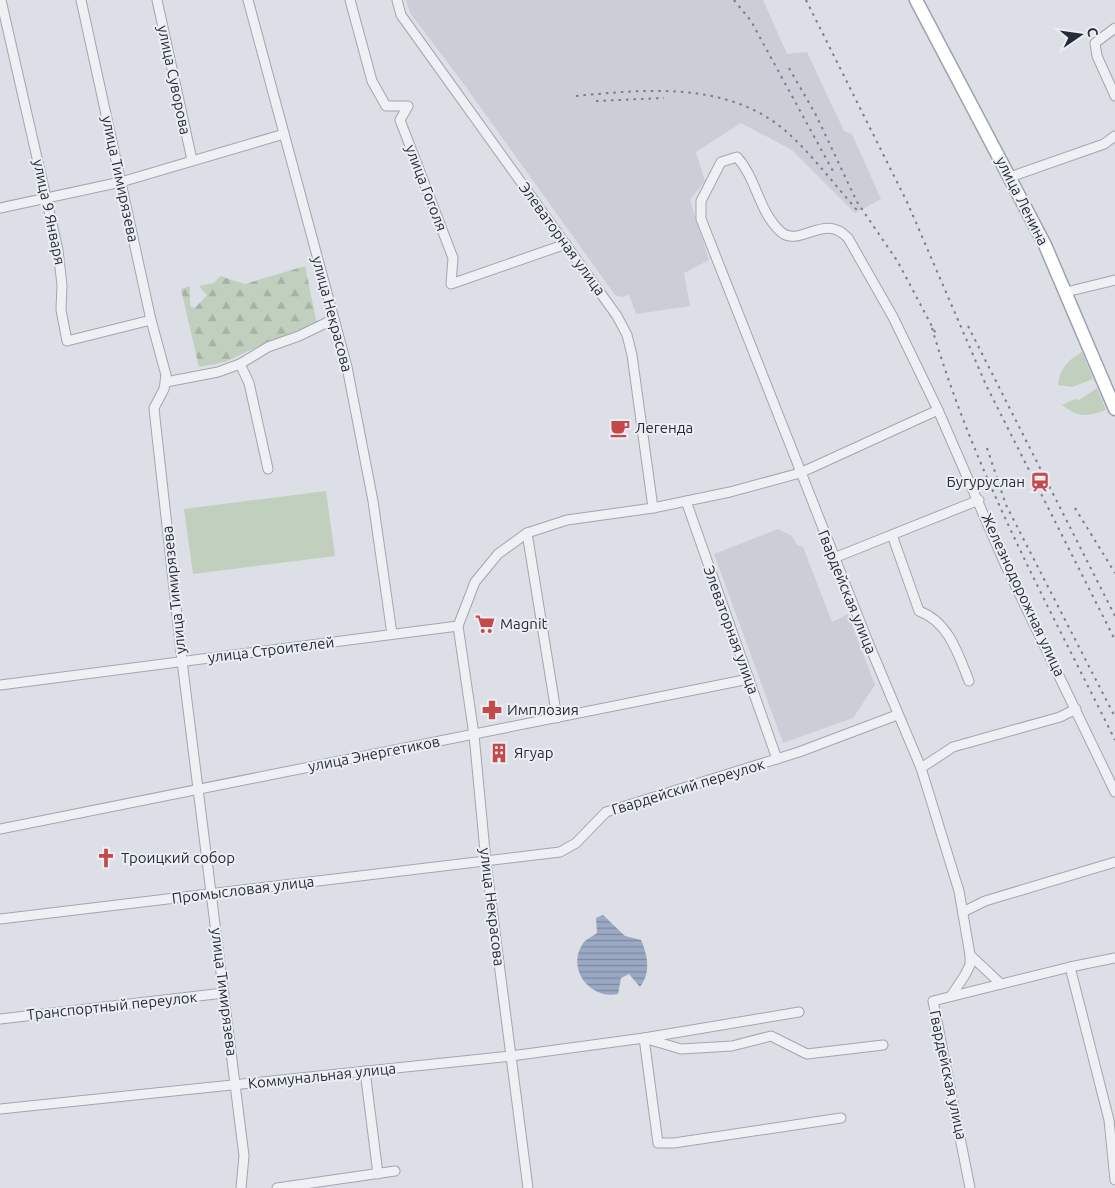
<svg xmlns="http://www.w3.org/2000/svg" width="1115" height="1188" viewBox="0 0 1115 1188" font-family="Ubuntu,sans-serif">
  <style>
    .built { fill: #cbced6 }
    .grass { fill: #c0cfbe }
    .forest { fill: url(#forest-firs) }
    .water { fill: url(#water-rules) }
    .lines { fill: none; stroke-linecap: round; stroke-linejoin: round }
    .minor-casing { stroke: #a2a6ae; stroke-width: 11 }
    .primary-casing { stroke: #9da2b0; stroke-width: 15 }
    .minor { stroke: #eff0f4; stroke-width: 9 }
    .primary { stroke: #fff; stroke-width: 12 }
    .rail { stroke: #777d8e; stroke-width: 2; stroke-dasharray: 2.5 5; stroke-linecap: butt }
    .labels { text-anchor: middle; stroke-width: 4; stroke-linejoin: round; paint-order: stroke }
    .street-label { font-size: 15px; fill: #272c3a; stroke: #ebeef3 }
    .poi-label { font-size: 15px; fill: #272c3a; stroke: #ebeef3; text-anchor: start }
  </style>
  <defs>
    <pattern id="forest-firs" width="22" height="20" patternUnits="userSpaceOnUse" patternTransform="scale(1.25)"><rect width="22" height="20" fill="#c0cfbe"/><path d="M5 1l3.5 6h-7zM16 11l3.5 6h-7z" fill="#a5b2a4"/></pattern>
    <pattern id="water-rules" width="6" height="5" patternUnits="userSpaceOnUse" patternTransform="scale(1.25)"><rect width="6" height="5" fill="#9aa8c3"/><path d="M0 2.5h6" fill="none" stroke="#7e899f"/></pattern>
  </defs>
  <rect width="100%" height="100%" fill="#dcdfe5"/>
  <g class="built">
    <polygon points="406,0 763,0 787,54 807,52 844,131 852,134 881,199 855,213 792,150 741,123 696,152 705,181 690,200 709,260 684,273 690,306 636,314 629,295 621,297 615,295 463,83 410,13"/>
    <polygon points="778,529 792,536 797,545 803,547 832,622 848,614 875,685 853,718 783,743 714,554"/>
  </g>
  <g class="grass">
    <path d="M1082 352 1093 379 1072 387 1058 385C1060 368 1068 360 1082 352Z"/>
    <path d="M1097 388 1106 410C1086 417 1079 418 1062 405L1075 399 1079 400Z"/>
    <polygon points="326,491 335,556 193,574 184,509"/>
  </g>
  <polygon class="forest" points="305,266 317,324 268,342 225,362 199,367 181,289 190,286 190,306 195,308 207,295 199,286 214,283 220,276 245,284"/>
  <path class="water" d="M603 915 625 936 641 940C648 956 651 973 640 987L629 974 621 978 618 994C589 1000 565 967 584 942 587 939 593 936 597 933L596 918Z"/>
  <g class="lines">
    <defs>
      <g id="minor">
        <polyline points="1,0 58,250 62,285 61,310 67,341 151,320"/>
        <polyline points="81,0 151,320 166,375 164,389 154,408 155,418 182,661 244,1156 241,1188"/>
        <polyline points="157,0 192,160"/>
        <polyline points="248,0 347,367 373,501 392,634"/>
        <polyline points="350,0 372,81 386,106 408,106 400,120 453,258 451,284 566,244"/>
        <polyline points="397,0 401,15 617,316 627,335 632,355 653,508"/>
        <polyline points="1115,28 1095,43 1097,56 1115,96"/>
        <polyline points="1010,177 1104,144 1115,136"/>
        <polyline points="0,208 121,182 284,134"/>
        <polyline points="1066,292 1115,280"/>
        <polyline points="240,364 249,383 268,469"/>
        <polyline points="166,382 218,372 240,364 268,347 299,336 334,319"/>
        <polyline points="686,501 777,759"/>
        <polyline points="527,533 557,718"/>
        <path d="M892 535 919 611C949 622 958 654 969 681"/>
        <polyline points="834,558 979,500"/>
        <polyline points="0,685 458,626"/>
        <polyline points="921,768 953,747 1060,717 1076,709"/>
        <polyline points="0,829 749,679"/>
        <polyline points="963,912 985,901 1115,862"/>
        <polyline points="0,919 560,852 576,843 606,812 799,752 897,715"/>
        <polyline points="970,955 1001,984"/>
        <polyline points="1070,967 1109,1120 1115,1180"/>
        <path d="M951 996 965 975 970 965V955L959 891 921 768 868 642 701 219V201L721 162 737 157C757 179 758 211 781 232 800 248 824 212 848 238L893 317 938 410 1005 564 1115 792"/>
        <polyline points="0,1019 224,993"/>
        <polyline points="365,1071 378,1174"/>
        <polyline points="0,1109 511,1056 644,1038 799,1012"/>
        <polyline points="841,1118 674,1143 658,1143 644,1038 681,1049 732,1046 771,1036 807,1054 883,1045"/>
        <polyline points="277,1188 395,1171"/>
        <polyline points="528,1188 486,862 474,735 458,626 475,582 498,554 527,533 567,520 653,508 730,492 800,473 938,410"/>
        <polyline points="970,1188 933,1001 1070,967 1115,958"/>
      </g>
      <polyline id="primary" points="916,0 1045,245 1115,409"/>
    </defs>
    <use href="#minor" class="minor-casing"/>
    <use href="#primary" class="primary-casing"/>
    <use href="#minor" class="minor"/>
    <use href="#primary" class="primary"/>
    <g class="rail">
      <polyline points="734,0 751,21 834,173"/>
      <polyline points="806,0 908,204 986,385 1115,640"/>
      <polyline points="789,68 816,115 857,202 898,262 936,334"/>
      <path d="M576 96C648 89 730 81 788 133 813 156 834 184 857 210"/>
      <polyline points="596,101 664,98"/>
      <polyline points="968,326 1115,616"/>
      <path d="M932 328C974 472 1048 605 1115 740"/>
      <polyline points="987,448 1006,505 1115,717"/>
      <polyline points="1075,508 1115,573"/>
    </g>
  </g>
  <defs>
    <symbol id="cafe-bare" viewBox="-9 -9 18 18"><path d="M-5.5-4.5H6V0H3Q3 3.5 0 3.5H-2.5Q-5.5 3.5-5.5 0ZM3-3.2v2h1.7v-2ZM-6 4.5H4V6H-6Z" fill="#c3494b" stroke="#ebeef3" stroke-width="2.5" paint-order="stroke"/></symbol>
    <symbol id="station-bare" viewBox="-9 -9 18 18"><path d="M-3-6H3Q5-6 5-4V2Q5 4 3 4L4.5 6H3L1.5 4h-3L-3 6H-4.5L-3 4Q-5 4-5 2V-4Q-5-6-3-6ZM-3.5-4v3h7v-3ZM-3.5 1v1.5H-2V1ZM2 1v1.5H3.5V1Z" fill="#c3494b" stroke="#ebeef3" stroke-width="2.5" paint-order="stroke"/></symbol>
    <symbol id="supermarket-bare" viewBox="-9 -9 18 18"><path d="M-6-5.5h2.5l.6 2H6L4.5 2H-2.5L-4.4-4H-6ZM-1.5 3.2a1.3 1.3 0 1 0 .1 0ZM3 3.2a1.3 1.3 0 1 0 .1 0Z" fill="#c3494b" stroke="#ebeef3" stroke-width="2.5" paint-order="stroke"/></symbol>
    <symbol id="pharmacy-bare" viewBox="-9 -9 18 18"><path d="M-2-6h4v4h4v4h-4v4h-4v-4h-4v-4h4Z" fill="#c3494b" stroke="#ebeef3" stroke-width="2.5" paint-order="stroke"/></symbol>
    <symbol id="building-bare" viewBox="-9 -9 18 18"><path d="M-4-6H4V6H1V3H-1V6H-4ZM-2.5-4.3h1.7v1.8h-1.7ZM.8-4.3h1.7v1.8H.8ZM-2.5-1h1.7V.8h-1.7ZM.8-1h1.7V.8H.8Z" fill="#c3494b" stroke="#ebeef3" stroke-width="2.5" paint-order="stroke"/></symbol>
    <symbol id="church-bare" viewBox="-9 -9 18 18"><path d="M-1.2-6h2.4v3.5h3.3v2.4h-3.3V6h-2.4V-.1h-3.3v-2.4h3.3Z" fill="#c3494b" stroke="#ebeef3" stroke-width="2.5" paint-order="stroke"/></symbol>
  </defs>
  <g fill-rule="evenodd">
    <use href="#cafe-bare" x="606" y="414" width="28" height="28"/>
    <use href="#station-bare" x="1026" y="468" width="28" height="28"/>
    <use href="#supermarket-bare" x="471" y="610" width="28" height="28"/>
    <use href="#pharmacy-bare" x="478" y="696" width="28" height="28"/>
    <use href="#building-bare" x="485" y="739" width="28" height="28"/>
    <use href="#church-bare" x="92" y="844" width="28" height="28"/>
  </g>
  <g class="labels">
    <g class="street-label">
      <text transform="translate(174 80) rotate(78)" y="5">улица Суворова</text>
      <text transform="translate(120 179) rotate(78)" y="5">улица Тимирязева</text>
      <text transform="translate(426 188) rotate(69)" y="5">улица Гоголя</text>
      <text transform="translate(1022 201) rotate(63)" y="5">улица Ленина</text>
      <text transform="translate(49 212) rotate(78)" y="5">улица 9 Января</text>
      <text transform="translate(562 239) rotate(54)" y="5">Элеваторная улица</text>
      <text transform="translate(332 314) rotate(75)" y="5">улица Некрасова</text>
      <text transform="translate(174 590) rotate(-96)" y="5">улица Тимирязева</text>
      <text transform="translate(847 592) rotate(68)" y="5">Гвардейская улица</text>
      <text transform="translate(1023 595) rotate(65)" y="5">Железнодорожная улица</text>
      <text transform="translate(731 630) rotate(70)" y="5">Элеваторная улица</text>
      <text transform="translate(271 650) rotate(-7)" y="5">улица Строителей</text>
      <text transform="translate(374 754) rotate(-11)" y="5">улица Энергетиков</text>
      <text transform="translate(688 787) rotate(-17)" y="5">Гвардейский переулок</text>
      <text transform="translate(243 890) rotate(-7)" y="5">Промысловая улица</text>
      <text transform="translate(492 907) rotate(83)" y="5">улица Некрасова</text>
      <text transform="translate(224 992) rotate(83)" y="5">улица Тимирязева</text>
      <text transform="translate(112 1006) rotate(-6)" y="5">Транспортный переулок</text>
      <text transform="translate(948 1075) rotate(78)" y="5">Гвардейская улица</text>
      <text transform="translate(322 1076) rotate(-6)" y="5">Коммунальная улица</text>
    </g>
    <g class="poi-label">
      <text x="635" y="433">Легенда</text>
      <text x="1025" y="487" text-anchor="end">Бугуруслан</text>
      <text x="500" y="629">Magnit</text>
      <text x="507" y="715">Имплозия</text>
      <text x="514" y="758">Ягуар</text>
      <text x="121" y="863">Троицкий собор</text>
    </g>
  </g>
  <g transform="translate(1080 35) rotate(77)" stroke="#ebeef3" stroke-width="4" paint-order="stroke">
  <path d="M0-4L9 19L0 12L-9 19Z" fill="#272c3a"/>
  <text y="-8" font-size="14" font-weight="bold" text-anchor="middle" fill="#272c3a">С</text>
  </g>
</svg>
